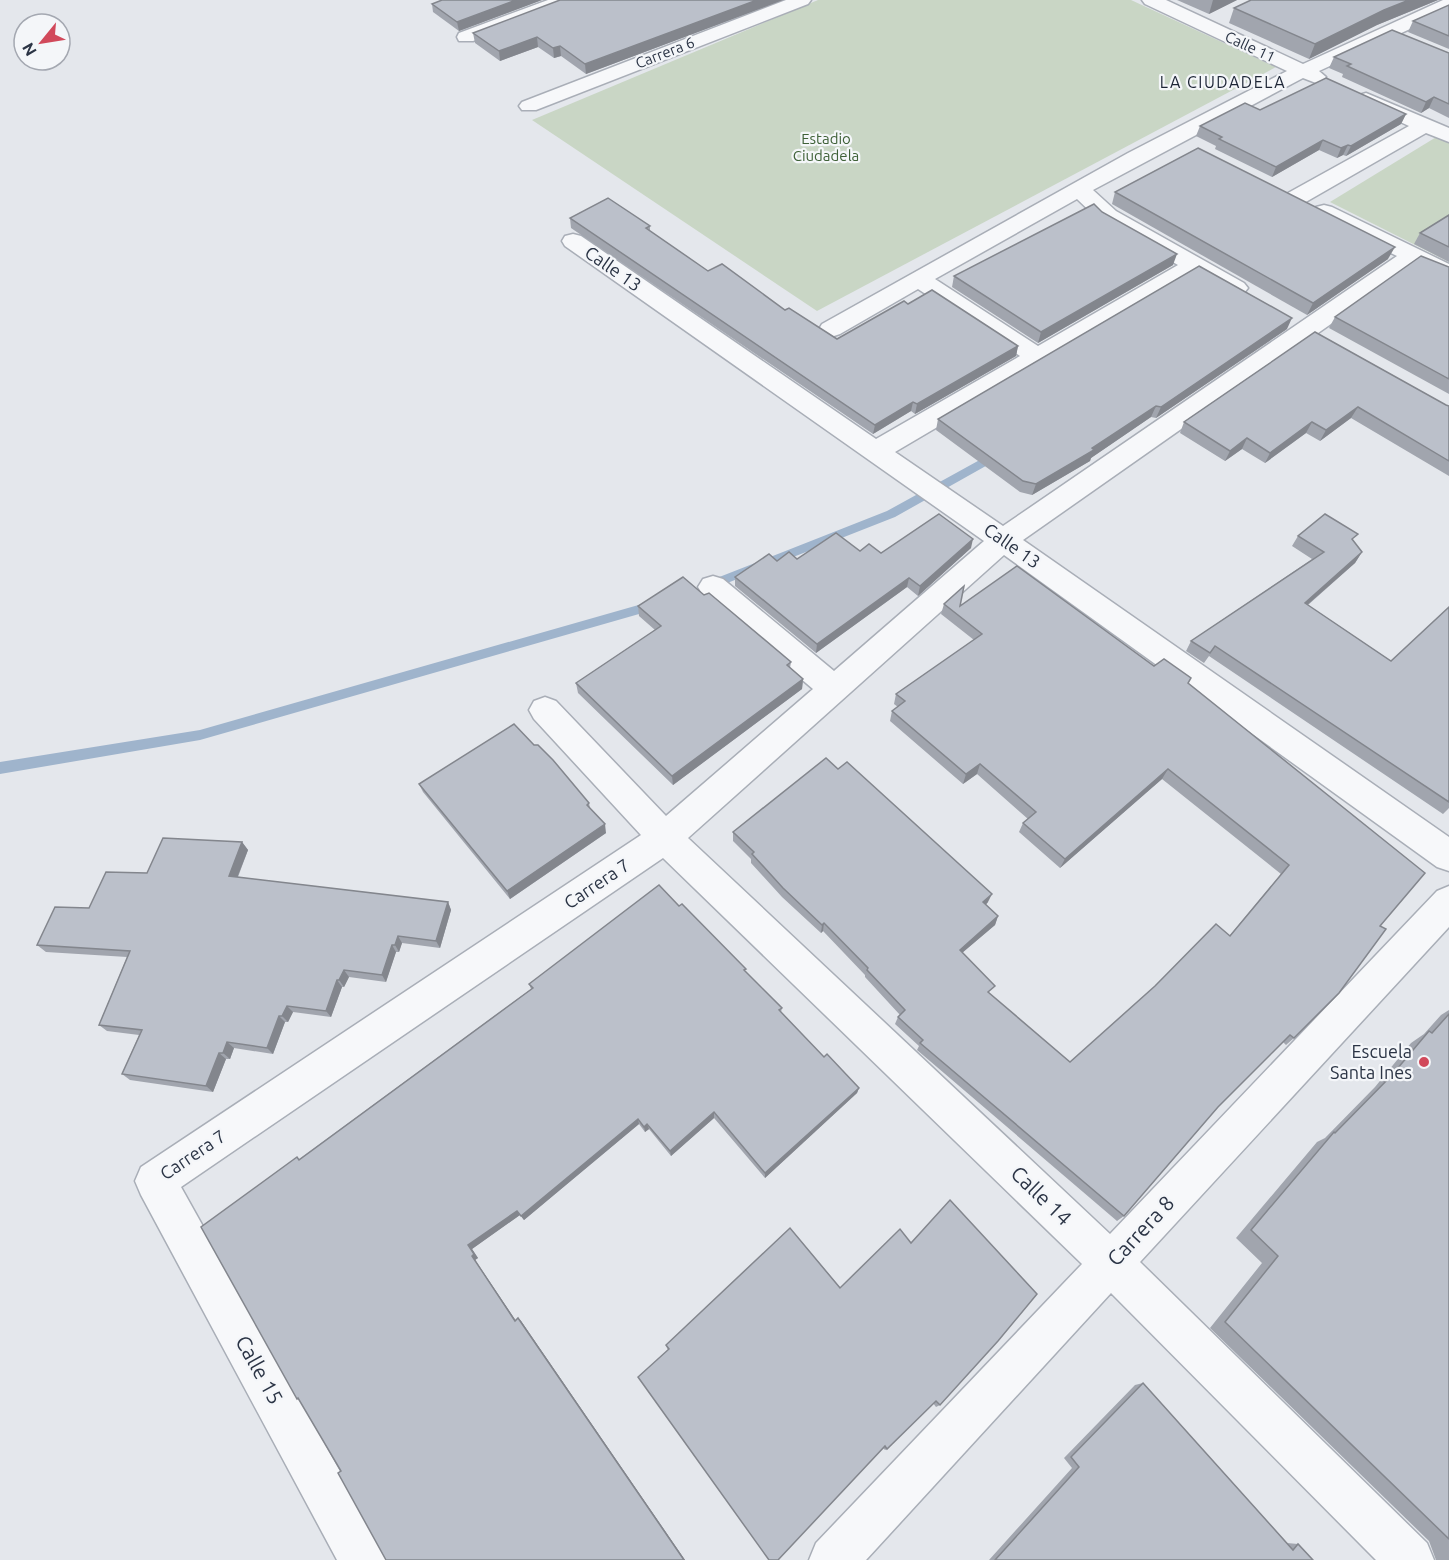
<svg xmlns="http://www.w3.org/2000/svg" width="1449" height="1560" viewBox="0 0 1449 1560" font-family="Ubuntu,sans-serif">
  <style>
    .green { fill: #c9d6c5 }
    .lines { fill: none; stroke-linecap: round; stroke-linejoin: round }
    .stream { fill: #9fb4cc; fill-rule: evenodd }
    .minor-casing { stroke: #a9aeb7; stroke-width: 3 }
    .minor { fill: #f7f8fa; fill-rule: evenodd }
    .wall { fill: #a1a5ae }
    .shaded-wall { fill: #83868d }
    .building { fill: #bbc0ca; stroke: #83868d; stroke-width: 1.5 }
    .poi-dot { fill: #d1495b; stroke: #f4f6f9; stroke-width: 2 }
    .labels { text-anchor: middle; stroke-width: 4.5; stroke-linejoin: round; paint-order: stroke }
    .far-street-label { font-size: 15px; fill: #2b3445; stroke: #f4f6f9 }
    .far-park-label { font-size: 15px; fill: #3f6138; stroke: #f4f6f9 }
    .far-neighbourhood-label { font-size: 16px; letter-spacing: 1.5px; fill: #1d2536; stroke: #f4f6f9 }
    .street-label { font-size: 18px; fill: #2b3445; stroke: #f4f6f9 }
    .poi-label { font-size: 18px; fill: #2b3445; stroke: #f4f6f9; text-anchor: end }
    .near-street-label { font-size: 21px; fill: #2b3445; stroke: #f4f6f9 }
  </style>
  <rect width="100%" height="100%" fill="#e4e7ec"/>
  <g class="green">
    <polygon points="818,0 1131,0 1276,67 817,311 532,120"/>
    <polygon points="1438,136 1449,141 1449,262 1330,202"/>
  </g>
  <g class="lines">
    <g class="stream">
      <polygon points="996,451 1001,455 1000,458 895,517 712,589 708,590 702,586 704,583 887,511"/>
      <polygon points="656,600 660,602 662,605 660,608 200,740 0,774 0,762 200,730"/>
    </g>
    <defs>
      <g id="minor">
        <polygon points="548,0 574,0 571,4 473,41 459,41 457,37 459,33"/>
        <polygon points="786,0 811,0 808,4 536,110 522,110 519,106 522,102"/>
        <path d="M1142 0H1166L1303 64 1443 0H1449V11L1319 71 1326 77 1323 81 1316 83 1303 78 1093 190 1116 211 1244 283 1248 288 1244 293C1227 297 1210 283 1195 275L895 452 1003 526 1397 256 1316 217 1313 212 1316 207 1324 205 1332 207 1449 264V280L1415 265 1023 540 1449 837V871L1437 867 1004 555 688 838 1110 1234 1437 891 1449 886V927L1140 1262 1427 1543 1434 1560H1376L1111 1293 866 1560H809L816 1543 1082 1264 663 858 181 1187 380 1543 387 1560H337L141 1195 135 1181 141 1167 641 835 534 719 529 710 534 701 545 697 556 701 666 816 813 689 703 595 698 587 703 579 713 576 723 579 834 671 984 541 565 246 562 241 565 236 573 234 581 236 876 439 1020 356 918 289 840 334 831 337 822 334 819 329 822 324 1128 153 1287 71 1145 4ZM1077 199 1100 221 1178 265 1038 346 935 279Z"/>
        <polygon points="1366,93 1449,128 1449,142 1426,133 1304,203 1296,205 1288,203 1285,198 1288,193 1409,126 1359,103 1356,99 1359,95"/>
      </g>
    </defs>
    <use href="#minor" class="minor-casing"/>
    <use href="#minor" class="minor"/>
  </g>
  <g class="wall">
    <polygon points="542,0 459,31 433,12 432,4"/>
    <polygon points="783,0 586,74 561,56 554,58 538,47 500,61 475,43 473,33"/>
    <polygon points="1177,0 1237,0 1209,14"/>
    <polygon points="1251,0 1438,0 1377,25 1309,59 1229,23 1234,8"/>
    <polygon points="1449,5 1449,49 1408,32 1413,21"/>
    <polygon points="1449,53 1449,118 1429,108 1421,113 1342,77 1343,74 1329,68 1334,57"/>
    <polygon points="1260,110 1406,114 1401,124 1346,156 1343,155 1337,158 1319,150 1272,177 1215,149 1216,146 1196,136 1200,126"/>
    <polygon points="1115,192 1388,259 1307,315 1112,204"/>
    <polygon points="1102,212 1173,265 1038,343 952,287 954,276"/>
    <polygon points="1449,215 1449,262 1414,244 1420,233"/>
    <polygon points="570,218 650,226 650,231 708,271 785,310 837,339 1018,346 1016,356 915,414 911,411 873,434 571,228"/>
    <polygon points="1449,267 1449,394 1329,328 1335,317"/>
    <polygon points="1287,329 1156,418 1151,417 1091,458 1090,461 1032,495 1020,492 936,430 938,419"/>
    <polygon points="1315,332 1446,405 1449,406 1449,476 1351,418 1320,441 1306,433 1265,463 1242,449 1225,461 1180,433 1184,422"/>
    <polygon points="1298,536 1353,541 1362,552 1355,563 1308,605 1391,661 1449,607 1449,808 1443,814 1209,656 1204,663 1186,651 1191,641 1312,559 1292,546"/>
    <polygon points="971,548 918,596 907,587 816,653 735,586 735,577 797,559 860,551 881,553"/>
    <polygon points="704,595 791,662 790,668 803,679 802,689 673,785 578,693 576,683 655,630 639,616 638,606"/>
    <polygon points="944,604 960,606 1154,666 1188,684 1380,926 1294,1038 1286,1045 1283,1042 1218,1107 1124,1216 1117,1221 917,1050 919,1046 895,1024 898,1017 900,1015 865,977 865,975 823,931 821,933 782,897 751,863 751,859 733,841 733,832 988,902 986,905 998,916 995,925 962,953 990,994 1070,1062 1230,935 1281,874 1162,779 1060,868 1019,832 1023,823 1028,819 977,774 963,784 890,721 892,711 898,707 894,704 896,694 974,640 941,614"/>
    <polygon points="534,745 589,803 590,808 606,833 510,899 423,792 419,784"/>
    <polygon points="242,842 248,850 238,877 448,902 451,910 440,948 402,943 399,952 396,952 386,982 349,977 344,987 342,987 331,1017 293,1012 288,1022 285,1022 273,1054 234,1048 230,1059 226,1059 213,1092 130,1080 122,1074 139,1035 107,1031 99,1025 127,957 46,952 37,945 89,908 147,873"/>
    <polygon points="679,906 782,1008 781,1012 824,1057 859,1088 857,1093 765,1178 714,1118 671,1156 649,1129 645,1132 639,1124 524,1220 520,1215 472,1249 478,1258 475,1260 516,1321 518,1318 521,1321 685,1560 386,1560 341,1471 299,1159 531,989 529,984"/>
    <polygon points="1449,1010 1449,1560 1436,1560 1429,1541 1210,1328 1262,1263 1236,1238 1317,1142 1325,1138 1375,1087 1411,1043 1424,1034 1441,1015"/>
    <polygon points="790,1228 940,1405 936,1407 933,1403 887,1449 885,1450 883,1448 668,1350 667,1348 666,1345"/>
    <polygon points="1143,1383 1287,1543 1298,1544 1313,1560 989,1560 1072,1468 1064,1458 1135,1385"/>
  </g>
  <g class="shaded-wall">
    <polygon points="516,0 542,0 459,31 457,22"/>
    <polygon points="757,0 783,0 586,74 585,64"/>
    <polygon points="1213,0 1237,0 1209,14"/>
    <polygon points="1409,0 1438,0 1377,25 1309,59 1315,44 1384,10"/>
    <polygon points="537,37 538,47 500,61 499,51"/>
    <polygon points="560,46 561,56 554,58 553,48"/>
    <polygon points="1434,97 1429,108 1421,113 1426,102"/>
    <polygon points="1406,114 1401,124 1346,156 1351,146"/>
    <polygon points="1323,140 1319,150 1272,177 1276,167"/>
    <polygon points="1348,145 1343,155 1337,158 1341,148"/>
    <polygon points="1395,247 1388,259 1307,315 1313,303"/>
    <polygon points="1177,254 1173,265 1038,343 1041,332"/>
    <polygon points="1292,318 1287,329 1156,418 1161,407"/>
    <polygon points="1018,346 1016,356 915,414 917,404"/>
    <polygon points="913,402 911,411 873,434 875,425"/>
    <polygon points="1156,406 1151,417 1091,458 1090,461 1032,495 1036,484"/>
    <polygon points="1358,407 1351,418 1320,441 1326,430"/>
    <polygon points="1312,422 1306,433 1265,463 1270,453"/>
    <polygon points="1247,438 1242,449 1225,461 1230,451"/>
    <polygon points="973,539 971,548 918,596 920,586"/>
    <polygon points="1362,552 1355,563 1298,613 1305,603"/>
    <polygon points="909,578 907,587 816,653 817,644"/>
    <polygon points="803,679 802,689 673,785 672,776"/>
    <polygon points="980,764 977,774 963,784 966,774"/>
    <polygon points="1168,769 1162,779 1060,868 1065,859"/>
    <polygon points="605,824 606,833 510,899 507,891"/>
    <polygon points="242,842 248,850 235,883 229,876"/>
    <polygon points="992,894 988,902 979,911 983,902"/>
    <polygon points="448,902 451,910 440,948 436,941"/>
    <polygon points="998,916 995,925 956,958 960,950"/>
    <polygon points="824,923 823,931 821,933 822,925"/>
    <polygon points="398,936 402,943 399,952 395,945"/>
    <polygon points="392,945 396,952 386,982 382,975"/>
    <polygon points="344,970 349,977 344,987 339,980"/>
    <polygon points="337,980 342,987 331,1017 326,1011"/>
    <polygon points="287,1006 293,1012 288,1022 282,1016"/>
    <polygon points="279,1016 285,1022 273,1054 267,1048"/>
    <polygon points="227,1042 234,1048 230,1059 223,1053"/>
    <polygon points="219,1053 226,1059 213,1092 206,1086"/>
    <polygon points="859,1088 857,1093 765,1178 765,1173"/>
    <polygon points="714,1112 714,1118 671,1156 670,1151"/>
    <polygon points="638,1119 639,1124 524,1220 521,1216"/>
    <polygon points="647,1124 649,1129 645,1132 644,1127"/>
    <polygon points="517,1211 520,1215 472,1249 478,1258 475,1260 518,1324 515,1321 472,1256 468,1245"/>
    <polygon points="518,1318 521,1321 685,1560 684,1560"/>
  </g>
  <g class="building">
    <polygon points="442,0 516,0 457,22 432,4"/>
    <polygon points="560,0 757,0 585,64 560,46 553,48 537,37 499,51 473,33"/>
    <polygon points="1251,0 1409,0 1384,10 1315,44 1234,8"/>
    <polygon points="1449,5 1449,36 1413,21"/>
    <polygon points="1392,30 1449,53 1449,104 1434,97 1426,102 1347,66 1351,64 1334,57"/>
    <polygon points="1326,78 1406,114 1351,146 1348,145 1341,148 1323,140 1276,167 1219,139 1222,137 1200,126 1245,103 1260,110"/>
    <polygon points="1198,148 1395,247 1313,303 1115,192"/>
    <polygon points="608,198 650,226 646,228 708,271 722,264 785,310 789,308 837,339 904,301 908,304 932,290 1018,346 917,404 913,402 875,425 570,218"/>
    <polygon points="1094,204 1102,212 1177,254 1041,332 954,276"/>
    <polygon points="1449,215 1449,247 1420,233"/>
    <polygon points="1421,256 1449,267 1449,379 1335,317"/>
    <polygon points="1199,266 1292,318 1161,407 1156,406 1092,448 1094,450 1036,484 1023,481 938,419"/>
    <polygon points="1315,332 1446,405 1449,406 1449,461 1358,407 1326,430 1312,422 1270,453 1247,438 1230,451 1184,422"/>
    <polygon points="939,514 973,539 920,586 909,578 817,644 735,577 769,554 777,561 789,552 797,559 836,533 860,551 869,544 881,553"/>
    <polygon points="1325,514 1358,534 1352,539 1362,552 1305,603 1391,661 1449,607 1449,802 1215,646 1210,653 1191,641 1324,552 1298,536"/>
    <polygon points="1017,566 1154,666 1164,659 1191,678 1188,683 1425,873 1380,926 1386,929 1339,993 1294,1038 1290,1035 1218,1107 1124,1216 920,1043 923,1040 898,1017 905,1010 867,970 868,968 824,923 822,925 783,888 752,854 754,852 733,832 826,758 838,769 847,762 992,894 983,902 998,916 960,950 995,986 988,992 1070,1062 1155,986 1216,924 1230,936 1289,865 1168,769 1065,859 1023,823 1036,812 980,764 966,774 892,711 905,701 896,694 982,634 944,604 964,586 960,606"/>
    <polygon points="683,577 704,595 709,593 791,662 787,665 803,679 672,776 576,683 661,626 638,606"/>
    <polygon points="514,724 534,745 538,745 553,760 589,803 587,805 605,824 507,891 419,784"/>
    <polygon points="163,838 242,842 229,876 448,902 436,941 398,936 395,945 392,945 382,975 344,970 339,980 337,980 326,1011 287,1006 282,1016 279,1016 267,1048 227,1042 223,1053 219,1053 206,1086 122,1074 142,1030 99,1025 130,951 37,945 55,907 89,908 106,872 147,873"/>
    <polygon points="659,885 679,906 682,904 746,969 744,970 782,1008 779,1010 824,1057 827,1054 859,1088 765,1173 714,1112 670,1151 647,1124 644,1127 638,1119 521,1216 517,1211 468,1245 474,1254 472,1256 515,1321 518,1318 684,1560 386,1560 338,1473 341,1471 298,1398 297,1399 201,1227 297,1157 299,1160 533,988 529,984"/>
    <polygon points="1449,1014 1449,1539 1225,1322 1278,1256 1251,1230 1334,1132 1335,1133 1392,1075 1429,1031 1432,1033"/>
    <polygon points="950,1200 1037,1294 998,1341 940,1405 936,1401 887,1449 885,1446 778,1560 769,1560 638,1377 669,1349 666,1345 790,1228 840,1288 900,1229 911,1243"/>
    <polygon points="1143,1383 1293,1550 1298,1544 1313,1560 995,1560 1079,1467 1071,1457"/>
  </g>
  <circle class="poi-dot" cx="1424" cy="1062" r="6"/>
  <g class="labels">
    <g class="far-street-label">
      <text transform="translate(1250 47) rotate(25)" y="5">Calle 11</text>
      <text transform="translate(665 53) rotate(-21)" y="5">Carrera 6</text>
    </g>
    <g class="far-park-label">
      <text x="826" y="144">Estadio<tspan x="826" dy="17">Ciudadela</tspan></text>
    </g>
    <g class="far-neighbourhood-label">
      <text x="1223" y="88">LA CIUDADELA</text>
    </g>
    <g class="street-label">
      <text transform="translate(613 269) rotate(35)" y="6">Calle 13</text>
      <text transform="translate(1012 546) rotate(35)" y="6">Calle 13</text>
      <text transform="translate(597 884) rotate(-34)" y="6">Carrera 7</text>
      <text transform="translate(193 1155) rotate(-34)" y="6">Carrera 7</text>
    </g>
    <g class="poi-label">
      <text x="1412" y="1058">Escuela<tspan x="1412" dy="21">Santa Ines</tspan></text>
    </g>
    <g class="near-street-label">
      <text transform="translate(1041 1196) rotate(44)" y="7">Calle 14</text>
      <text transform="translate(1141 1231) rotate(-47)" y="7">Carrera 8</text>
      <text transform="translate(259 1370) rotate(61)" y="7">Calle 15</text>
    </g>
  </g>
  <g transform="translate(42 42) rotate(240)"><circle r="28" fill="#f4f6f9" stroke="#a4a8b1" stroke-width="1.5"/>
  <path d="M0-4.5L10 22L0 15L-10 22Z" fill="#d1495b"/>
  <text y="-9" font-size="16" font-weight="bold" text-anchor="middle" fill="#2b3445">N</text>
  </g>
</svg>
